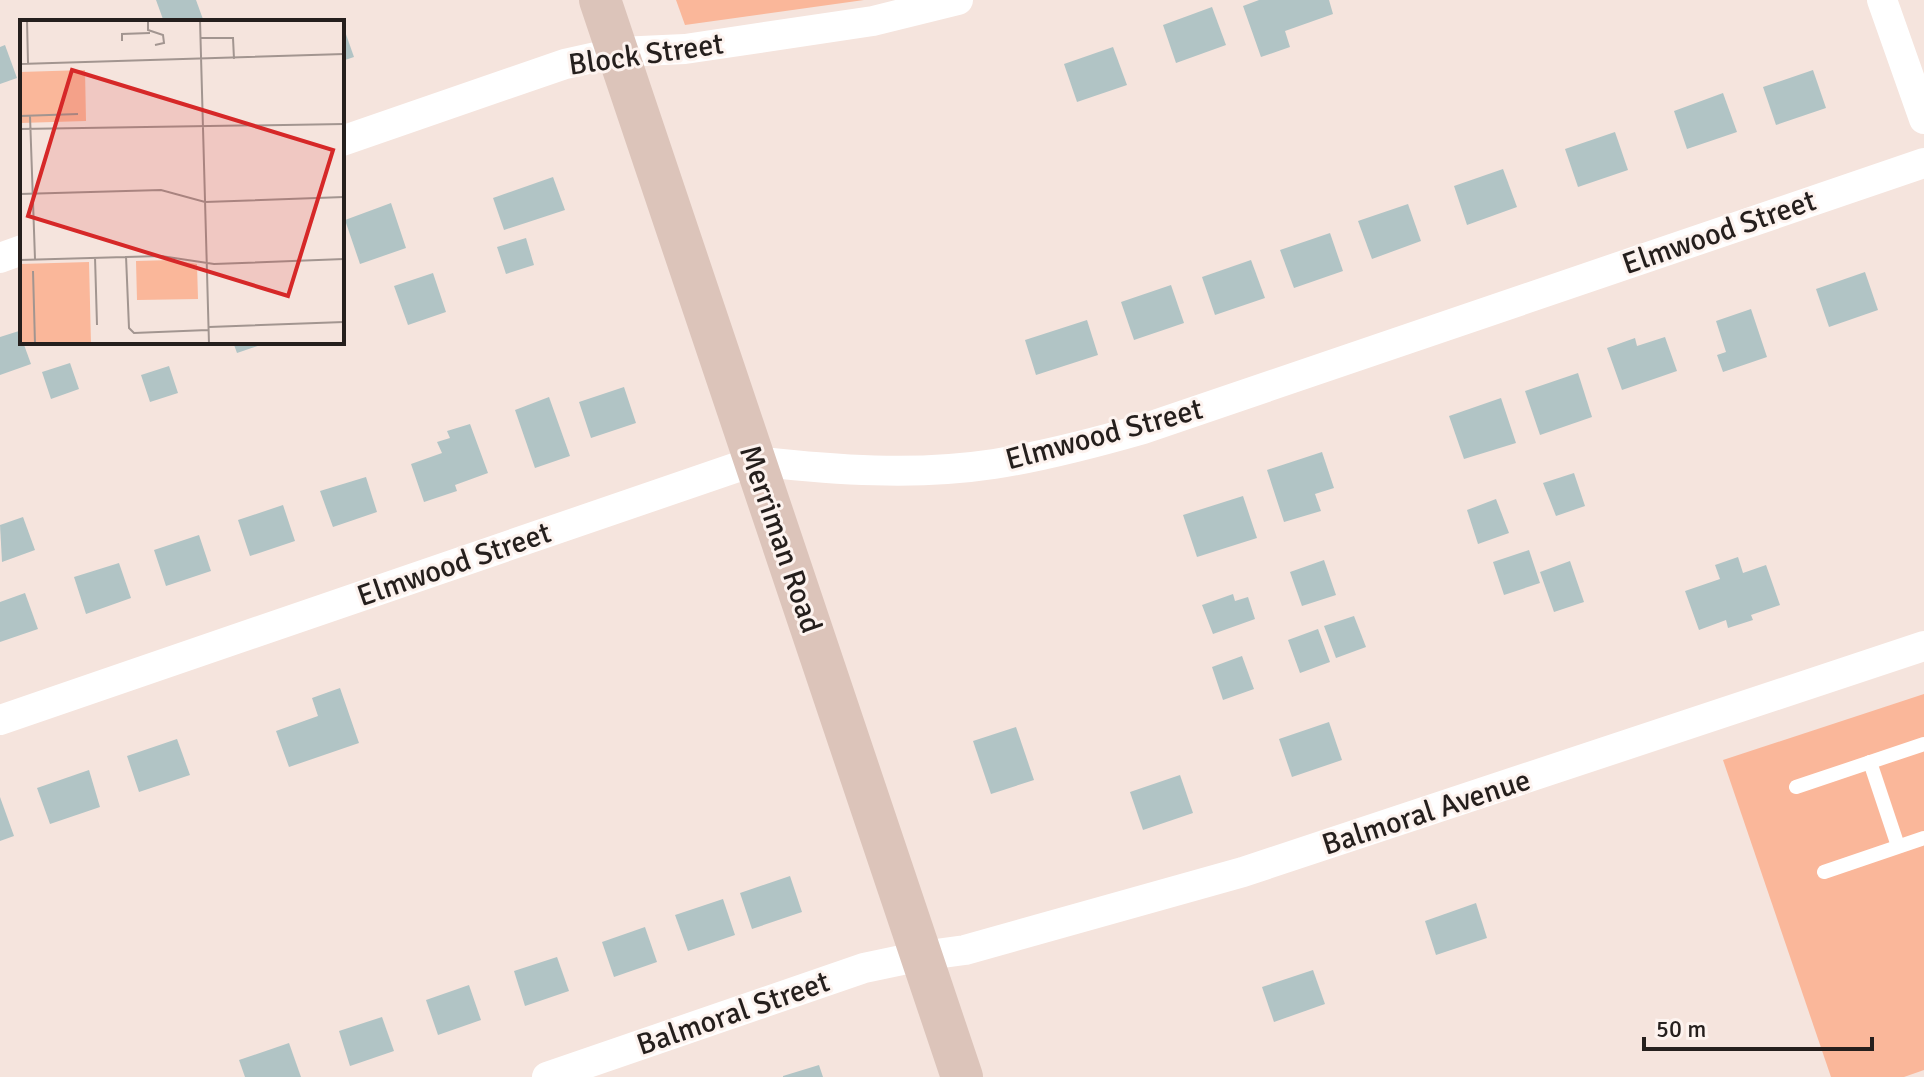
<svg xmlns="http://www.w3.org/2000/svg" width="1924" height="1077" viewBox="0 0 1924 1077" font-family="Signika,sans-serif">
  <style>
    .green { fill: #fab79a }
    .building { fill: #b1c4c5 }
    .lines { fill: none; stroke-linecap: round; stroke-linejoin: round }
    .service { stroke: #fff; stroke-width: 14 }
    .minor { stroke: #fff; stroke-width: 30 }
    .secondary { stroke: #dcc4ba; stroke-width: 42 }
    .labels { text-anchor: middle; stroke-width: 6; stroke-linejoin: round; paint-order: stroke }
    .street-label { font-size: 30px; fill: #251f1d; stroke: #fdf3ef }
    .inset-road { fill: none; stroke: #a29590; stroke-width: 2 }
    .view { fill: #d62828; fill-opacity: 0.15; stroke: #d62828; stroke-width: 4 }
    .inset-edge { fill: none; stroke: #251f1d; stroke-width: 4 }
  </style>
  <rect width="100%" height="100%" fill="#f5e4dd"/>
  <g class="green">
    <polygon points="676,0 864,0 685,25"/>
    <polygon points="1924,694 1924,1070 1904,1077 1831,1077 1723,760"/>
  </g>
  <g class="building">
    <polygon points="156,0 196,0 204,22 164,22"/>
    <polygon points="1259,0 1329,0 1333,14 1285,31 1290,47 1261,57 1243,6"/>
    <polygon points="1212,7 1226,45 1176,63 1163,25"/>
    <polygon points="342,23 354,57 342,61"/>
    <polygon points="5,45 17,78 0,84 0,47"/>
    <polygon points="1113,47 1127,85 1077,102 1064,64"/>
    <polygon points="1813,70 1826,108 1776,125 1763,87"/>
    <polygon points="1723,93 1737,132 1687,149 1674,111"/>
    <polygon points="1615,132 1628,170 1578,187 1565,149"/>
    <polygon points="1503,169 1517,207 1467,225 1454,186"/>
    <polygon points="553,177 565,210 504,230 493,198"/>
    <polygon points="391,203 406,248 360,264 345,220"/>
    <polygon points="1408,204 1421,241 1372,259 1358,221"/>
    <polygon points="1330,233 1343,271 1294,288 1280,250"/>
    <polygon points="526,238 534,265 506,274 497,247"/>
    <polygon points="1251,260 1265,298 1215,315 1202,277"/>
    <polygon points="1865,272 1878,310 1829,327 1816,289"/>
    <polygon points="433,273 446,312 408,325 394,286"/>
    <polygon points="1171,285 1184,323 1134,340 1121,302"/>
    <polygon points="1751,309 1767,357 1723,372 1717,355 1726,352 1716,321"/>
    <polygon points="1087,320 1098,355 1036,375 1025,340"/>
    <polygon points="19,331 31,364 0,375 0,337"/>
    <polygon points="1665,337 1677,371 1622,390 1607,348 1635,338 1637,346"/>
    <polygon points="233,342 269,342 237,353"/>
    <polygon points="70,363 79,389 51,399 42,372"/>
    <polygon points="169,366 178,393 150,402 141,375"/>
    <polygon points="1578,373 1592,417 1540,435 1525,391"/>
    <polygon points="624,387 636,423 591,438 579,402"/>
    <polygon points="549,397 570,456 535,468 515,410"/>
    <polygon points="1501,398 1516,443 1464,459 1449,416"/>
    <polygon points="470,424 488,473 455,485 457,491 424,502 411,464 442,453 437,442 450,438 447,431"/>
    <polygon points="1322,452 1334,488 1315,494 1321,511 1284,522 1267,470"/>
    <polygon points="1574,473 1585,506 1556,516 1543,483"/>
    <polygon points="366,477 377,512 333,527 320,491"/>
    <polygon points="1243,496 1257,538 1197,557 1183,515"/>
    <polygon points="1496,499 1509,533 1478,544 1467,510"/>
    <polygon points="283,505 295,541 250,556 238,520"/>
    <polygon points="23,517 35,550 2,562 0,525"/>
    <polygon points="199,535 211,571 166,586 154,550"/>
    <polygon points="1529,550 1540,583 1504,595 1493,562"/>
    <polygon points="1738,557 1743,573 1766,565 1780,605 1751,615 1753,620 1728,628 1726,620 1699,630 1685,591 1720,579 1715,565"/>
    <polygon points="1324,560 1336,595 1302,606 1290,572"/>
    <polygon points="1570,561 1584,602 1554,612 1540,572"/>
    <polygon points="119,563 131,598 86,614 74,577"/>
    <polygon points="25,593 38,629 0,642 0,602"/>
    <polygon points="1233,594 1235,601 1248,597 1255,619 1213,634 1202,605"/>
    <polygon points="1354,616 1366,647 1336,658 1324,626"/>
    <polygon points="1318,629 1330,662 1300,673 1288,640"/>
    <polygon points="1242,656 1254,689 1223,700 1212,667"/>
    <polygon points="340,688 359,743 289,767 276,731 318,716 312,698"/>
    <polygon points="1329,722 1342,760 1292,777 1279,739"/>
    <polygon points="1016,727 1034,780 991,794 973,741"/>
    <polygon points="177,739 190,775 139,792 127,756"/>
    <polygon points="89,770 100,807 50,824 37,788"/>
    <polygon points="1180,775 1193,813 1143,830 1130,792"/>
    <polygon points="0,797 14,836 0,841"/>
    <polygon points="790,876 802,912 752,929 740,893"/>
    <polygon points="723,899 735,935 688,951 675,915"/>
    <polygon points="1476,903 1487,938 1436,955 1425,921"/>
    <polygon points="645,927 657,962 614,977 602,942"/>
    <polygon points="557,957 569,991 525,1006 514,971"/>
    <polygon points="1313,970 1325,1004 1274,1022 1262,987"/>
    <polygon points="469,985 481,1020 438,1035 426,1000"/>
    <polygon points="382,1017 394,1051 350,1066 339,1031"/>
    <polygon points="289,1043 301,1077 245,1077 239,1060"/>
    <polygon points="819,1065 823,1077 783,1077 783,1076"/>
  </g>
  <g class="lines">
    <g class="service">
      <polyline points="1870,762 1898,846"/>
      <polyline points="1796,787 1924,744"/>
      <polyline points="1824,872 1924,838"/>
    </g>
    <g class="minor">
      <polyline points="1882,0 1924,119"/>
      <polyline points="342,141 565,64 619,52 685,49 873,21 958,0"/>
      <polyline points="0,258 22,250"/>
      <path d="M0 720 755 461C834 470 915 476 994 464 1045 456 1094 443 1143 429L1924 163"/>
      <polyline points="547,1077 864,968 921,956 965,950 1243,872 1924,646"/>
    </g>
    <polyline class="secondary" points="600,0 962,1077"/>
  </g>
  <g class="labels">
    <g class="street-label">
      <text transform="translate(646 54) rotate(-8)" y="10">Block Street</text>
      <text transform="translate(1719 232) rotate(-19)" y="10">Elmwood Street</text>
      <text transform="translate(1104 434) rotate(-15)" y="10">Elmwood Street</text>
      <text transform="translate(781 539) rotate(71)" y="10">Merriman Road</text>
      <text transform="translate(454 564) rotate(-19)" y="10">Elmwood Street</text>
      <text transform="translate(1426 812) rotate(-18)" y="10">Balmoral Avenue</text>
      <text transform="translate(733 1013) rotate(-19)" y="10">Balmoral Street</text>
    </g>
  </g>
  <g transform="translate(20 20)">
    <rect width="324" height="324" fill="#f5e4dd"/>
    <path d="M65 50 66 101 0 103V52ZM152 240 177 244 178 279 117 280 116 241ZM69 242 71 324H0V244Z" fill="#fab79a"/>
    <path class="inset-road" d="M7 0 8 43M128 0V10L143 15 144 23 135 25M180 0 189 324M180 18H213L214 39M102 21V14L130 13M0 44 324 34M0 96 58 94M10 96 15 239M0 109 324 104M0 174 141 170 185 182 324 177M106 236 109 308 114 313 188 310M75 237 77 305M0 240 141 236 194 244 324 239M13 251 15 324M189 307 324 302"/>
    <path class="view" d="M52 50 313 130 268 276 8 196Z"/>
    <rect width="324" height="324" class="inset-edge"/>
  </g>
  <path d="M1644 1037v12h228v-12" fill="none" stroke="#251f1d" stroke-width="4"/>
  <text x="1656" y="1037" font-size="24" fill="#251f1d" stroke="#fdf3ef" stroke-width="6" paint-order="stroke">50 m</text>
</svg>
